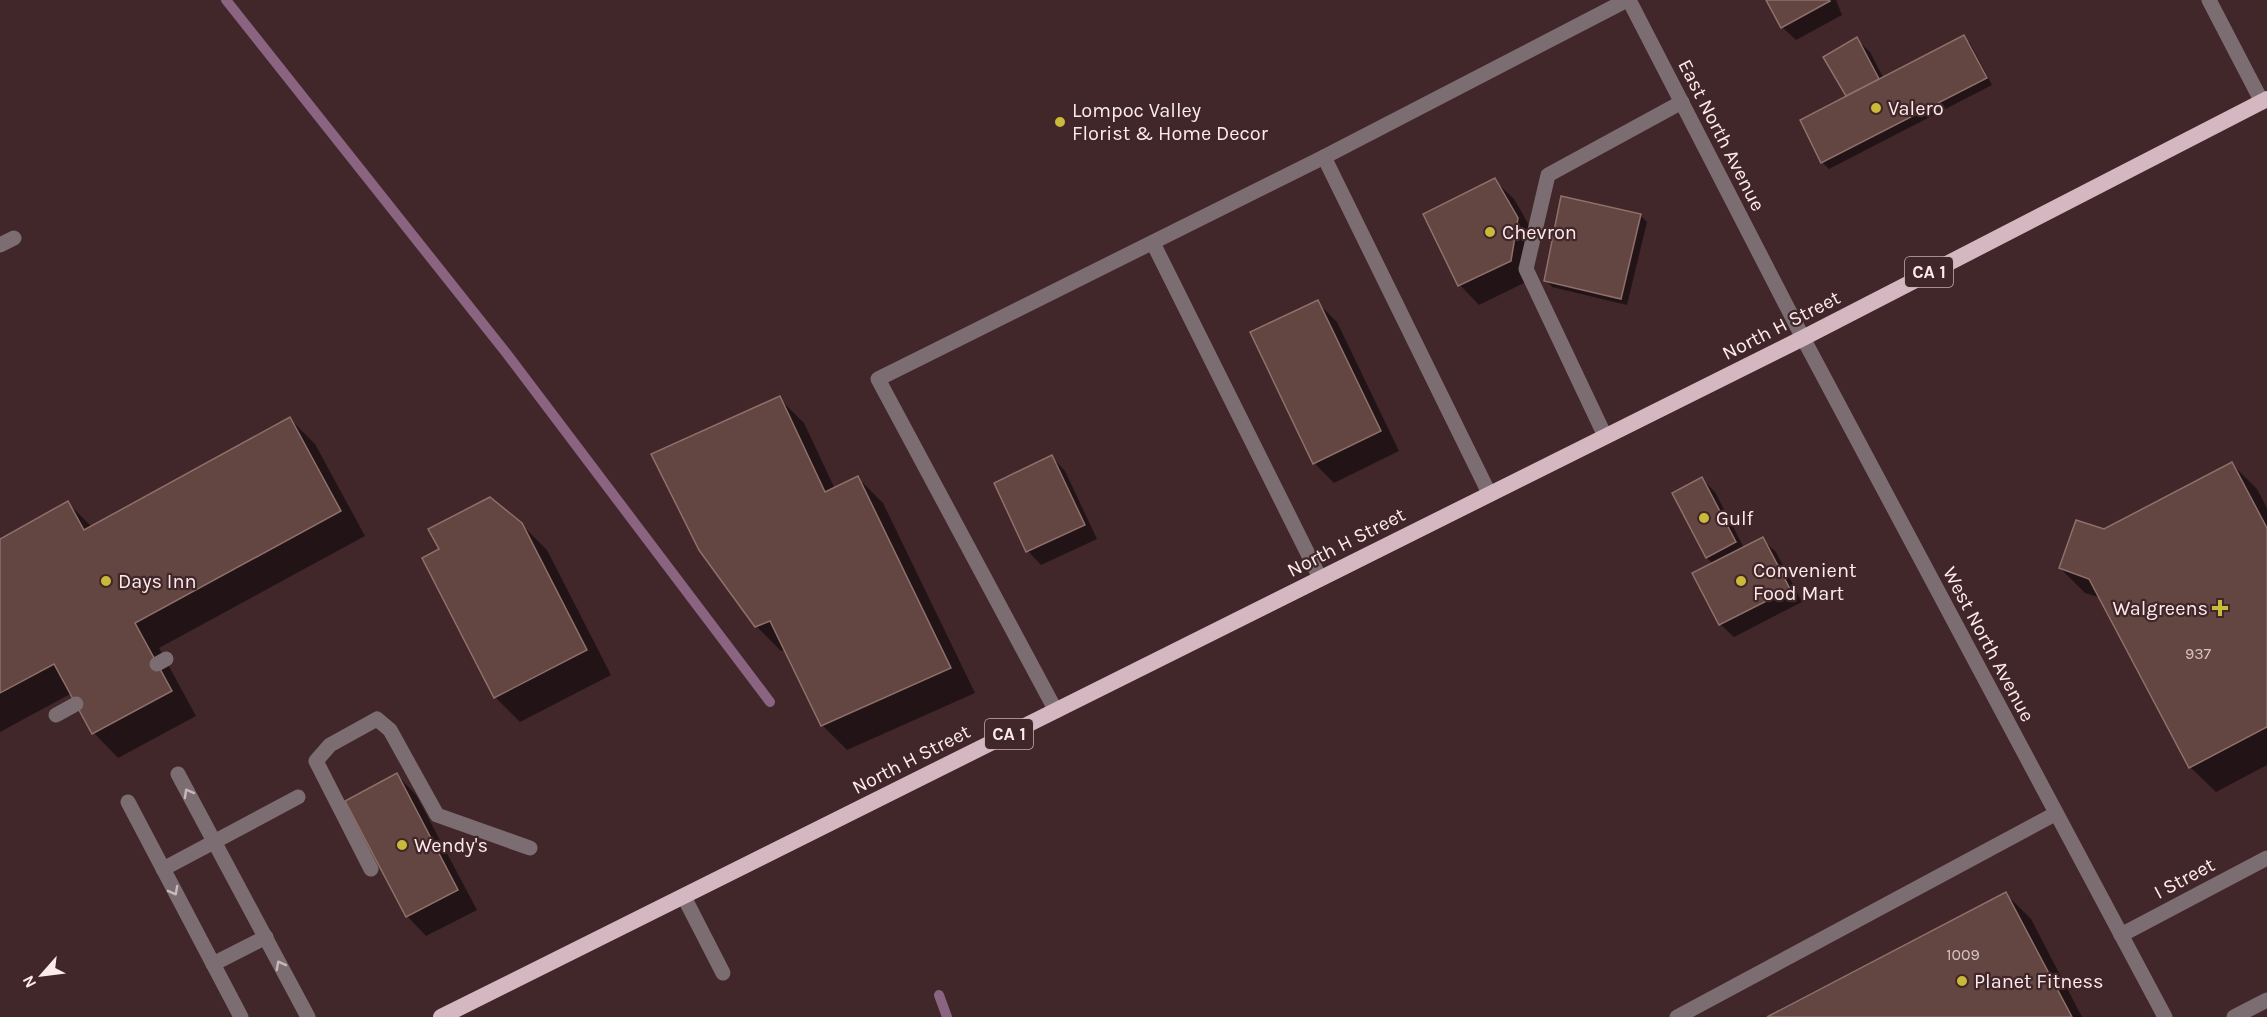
<svg xmlns="http://www.w3.org/2000/svg" width="2267" height="1017" viewBox="0 0 2267 1017" font-family="Karla,sans-serif">
  <style>
    .shadow { fill: #0007 }
    .lines { fill: none; stroke-linecap: round; stroke-linejoin: round }
    .stream { stroke: #8a6481; stroke-width: 10 }
    .building { fill: #634641; stroke: #8f706b; stroke-width: 1.5 }
    .service { stroke: #7b6d72; stroke-width: 15 }
    .minor { stroke: #7b6d72; stroke-width: 15 }
    .tertiary { stroke: #7b6d72; stroke-width: 15 }
    .trunk { stroke: #d5b7c2; stroke-width: 16 }
    .oneway { stroke: #c9b9bb }
    .poi-dot { fill: #caba39; stroke: #41262a; stroke-width: 2 }
    .labels { text-anchor: middle; stroke-width: 4.5; stroke-linejoin: round; paint-order: stroke }
    .number-label { font-size: 16px; fill: #d6c2c1 }
    .shield { fill: #41262a; stroke: #c5b0b2; stroke-width: 1.5 }
    .shield-label { font-size: 18px; font-weight: bold; fill: #fdebec }
    .poi-label { font-size: 20px; fill: #fdebec; stroke: #41262a; text-anchor: start }
    .street-label { font-size: 20px; fill: #fdebec; stroke: #41262a }
  </style>
  <rect width="100%" height="100%" fill="#41262a"/>
  <g class="shadow">
    <polygon points="1768,0 1836,0 1842,15 1796,40 1782,27"/>
    <polygon points="1964,37 1970,43 1992,85 1829,169 1823,163 1802,121 1848,97 1825,57 1856,39 1870,52 1884,79"/>
    <polygon points="1494,180 1514,199 1537,239 1530,280 1479,305 1460,285 1425,215"/>
    <polygon points="1563,198 1641,216 1647,222 1627,305 1552,287 1546,280"/>
    <polygon points="1317,302 1337,322 1399,451 1334,483 1314,463"/>
    <polygon points="779,398 804,423 835,489 858,478 883,503 975,693 847,750 822,725 786,649 781,651 756,626"/>
    <polygon points="290,419 315,444 365,536 159,648 196,716 118,758 94,733 72,693 0,732 0,540 68,503 92,527"/>
    <polygon points="1052,457 1065,471 1097,539 1041,565 1028,551 996,483"/>
    <polygon points="2232,464 2257,489 2267,508 2267,765 2216,792 2191,768 2101,598 2085,593 2060,568 2104,531"/>
    <polygon points="1702,479 1715,492 1744,548 1762,539 1776,552 1802,602 1734,637 1720,624 1713,564 1707,558"/>
    <polygon points="521,524 547,550 611,675 520,722 495,697"/>
    <polygon points="397,775 416,795 477,910 426,936 407,916"/>
    <polygon points="2006,894 2031,919 2082,1017 1771,1017"/>
  </g>
  <g class="lines">
    <g class="stream">
      <polyline points="226,0 507,354 770,702"/>
      <polyline points="939,995 947,1017"/>
    </g>
  </g>
  <g class="building">
    <polygon points="1766,0 1829,0 1830,1 1781,28"/>
    <polygon points="1964,35 1987,78 1821,163 1800,120"/>
    <polygon points="1857,37 1879,79 1846,96 1823,57"/>
    <polygon points="1495,178 1518,218 1511,261 1458,286 1423,214"/>
    <polygon points="1561,196 1641,214 1621,299 1544,281"/>
    <polygon points="1318,300 1381,431 1313,464 1250,332"/>
    <polygon points="780,396 825,492 858,476 951,668 821,726 770,621 755,627 699,550 651,454"/>
    <polygon points="290,417 341,511 135,623 172,691 92,734 54,664 0,693 0,539 68,501 84,530"/>
    <polygon points="1052,455 1085,525 1026,552 994,483"/>
    <polygon points="2232,462 2267,528 2267,727 2189,768 2089,579 2059,568 2076,520 2104,529"/>
    <polygon points="1702,477 1736,542 1706,558 1672,493"/>
    <polygon points="490,497 522,523 587,650 494,698 422,558 439,549 428,529"/>
    <polygon points="1763,537 1790,589 1719,625 1692,573"/>
    <polygon points="397,773 458,890 406,917 345,801"/>
    <polygon points="2006,892 2072,1017 1767,1017"/>
  </g>
  <g class="lines">
    <g class="service">
      <polyline points="2209,0 2262,102"/>
      <polyline points="1153,243 1320,578"/>
      <polyline points="1605,436 1526,269 1548,175 1682,102"/>
      <polyline points="1489,493 1324,157 1627,0"/>
      <polyline points="157,664 166,659"/>
      <polyline points="1056,711 878,379 1324,157"/>
      <polyline points="56,715 76,704"/>
      <polyline points="178,774 308,1017"/>
      <polyline points="128,802 241,1017"/>
      <polyline points="163,869 298,797"/>
      <polyline points="371,869 316,761 330,745 377,719 390,730 437,815 530,848"/>
      <polyline points="684,897 723,973"/>
      <polyline points="213,964 266,937"/>
      <polyline points="1677,1017 2055,814"/>
      <polyline points="2234,1017 2267,1000"/>
    </g>
    <g class="minor">
      <polyline points="0,245 14,238"/>
      <polyline points="2121,935 2267,858"/>
    </g>
    <polyline class="tertiary" points="1629,0 1803,338 2165,1017"/>
    <polyline class="trunk" points="441,1017 1803,338 2267,99"/>
  </g>
  <defs><path id="oneway-chevron" d="M-2-3.5L2.5 0L-2 3.5" fill="none" stroke-width="1.6" stroke-linecap="round" stroke-linejoin="round" transform="scale(1.5)"/></defs>
  <g class="oneway">
    <use href="#oneway-chevron" transform="translate(188 793) rotate(-119)"/>
    <use href="#oneway-chevron" transform="translate(174 891) rotate(62)"/>
    <use href="#oneway-chevron" transform="translate(280 965) rotate(-118)"/>
  </g>
  <g class="poi-dot">
    <circle cx="1876" cy="108" r="6"/>
    <circle cx="1060" cy="122" r="6"/>
    <circle cx="1490" cy="232" r="6"/>
    <circle cx="1704" cy="518" r="6"/>
    <circle cx="106" cy="581" r="6"/>
    <circle cx="1741" cy="581" r="6"/>
    <path d="M2217 599h6v6h6v6h-6v6h-6v-6h-6v-6h6z"/>
    <circle cx="402" cy="845" r="6"/>
    <circle cx="1962" cy="981" r="6"/>
  </g>
  <g class="labels">
    <g class="number-label">
      <text x="2198" y="659">937</text>
      <text x="1963" y="960">1009</text>
    </g>
    <g class="shield">
      <rect x="1905" y="257" width="48" height="30" rx="4.5"/>
      <rect x="985" y="719" width="48" height="30" rx="4.5"/>
    </g>
    <g class="shield-label">
      <text x="1929" y="278">CA 1</text>
      <text x="1009" y="740">CA 1</text>
    </g>
    <g class="poi-label">
      <text x="1888" y="115">Valero</text>
      <text x="1072" y="117">Lompoc Valley<tspan x="1072" dy="23">Florist &amp; Home Decor</tspan></text>
      <text x="1502" y="239">Chevron</text>
      <text x="1716" y="525">Gulf</text>
      <text x="1753" y="577">Convenient<tspan x="1753" dy="23">Food Mart</tspan></text>
      <text x="118" y="588">Days Inn</text>
      <text x="2208" y="615" text-anchor="end">Walgreens</text>
      <text x="414" y="852">Wendy's</text>
      <text x="1974" y="988">Planet Fitness</text>
    </g>
    <g class="street-label">
      <text transform="translate(1722 135) rotate(63)" y="7">East North Avenue</text>
      <text transform="translate(1781 325) rotate(-27)" y="7">North H Street</text>
      <text transform="translate(1346 542) rotate(-27)" y="7">North H Street</text>
      <text transform="translate(1989 644) rotate(62)" y="7">West North Avenue</text>
      <text transform="translate(911 759) rotate(-27)" y="7">North H Street</text>
      <text transform="translate(2184 878) rotate(-28)" y="7">I Street</text>
    </g>
  </g>
  <g transform="translate(42 975) rotate(242)" stroke="#41262a" stroke-width="4.5" paint-order="stroke">
  <path d="M0-4.5L10 22L0 15L-10 22Z" fill="#fdebec"/>
  <text y="-9" font-size="16" font-weight="bold" text-anchor="middle" fill="#fdebec">N</text>
  </g>
</svg>
